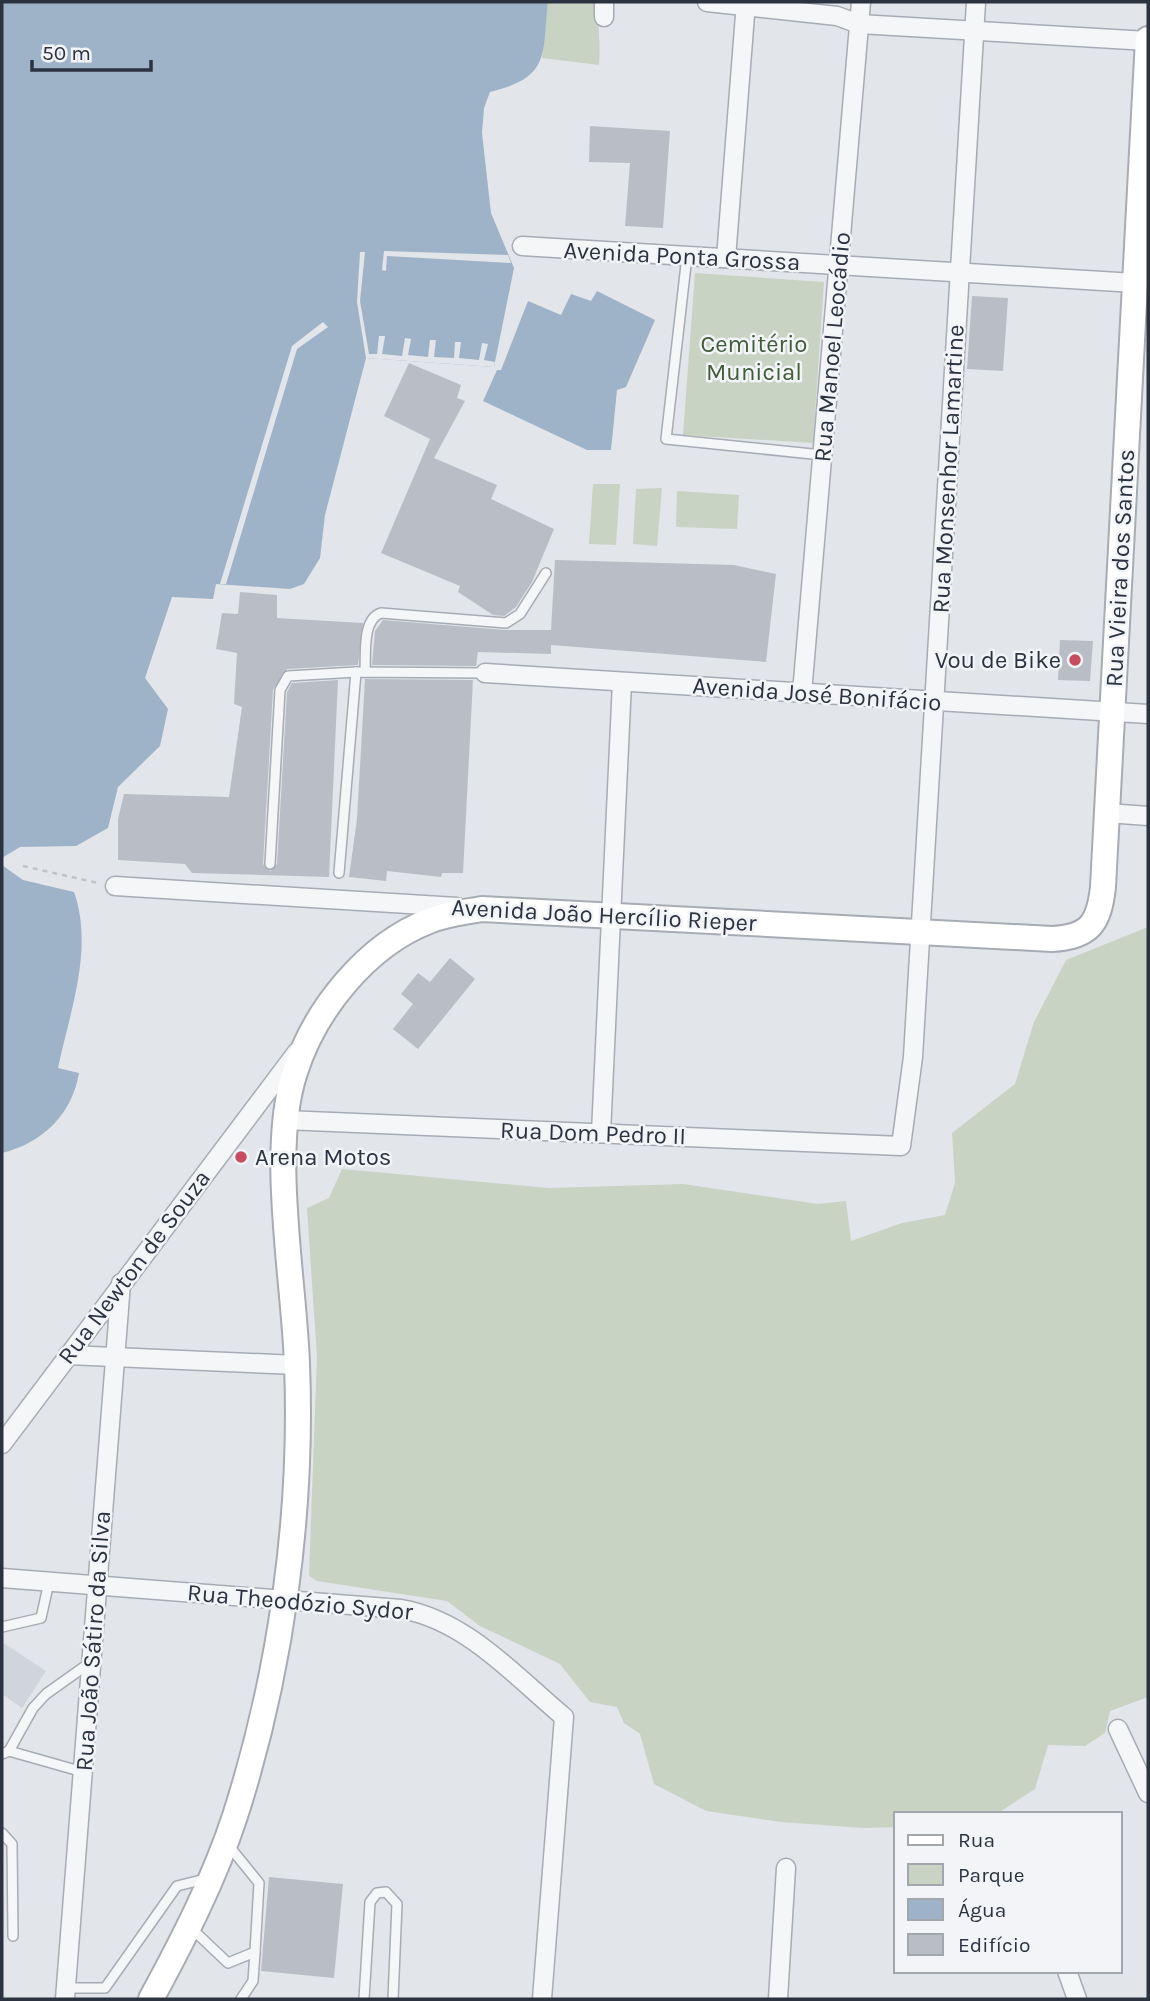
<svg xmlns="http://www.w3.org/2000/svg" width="1150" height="2001" viewBox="0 0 1150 2001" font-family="Karla,sans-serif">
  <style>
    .built { fill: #d0d4dc }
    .green { fill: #c8d3c3 }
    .water { fill: #9fb3c8 }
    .pier { fill: #e2e5ea }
    .building { fill: #b9bec6 }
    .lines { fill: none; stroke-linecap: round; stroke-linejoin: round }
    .service-casing { stroke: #a7acb4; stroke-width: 12 }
    .minor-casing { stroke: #a7acb4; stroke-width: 21 }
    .secondary-casing { stroke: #a7acb4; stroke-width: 28 }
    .path { stroke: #c0c3c8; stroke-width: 2.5; stroke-dasharray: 5 5; stroke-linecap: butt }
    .service { stroke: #f5f6f8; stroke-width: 9 }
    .minor { stroke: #f5f6f8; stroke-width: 18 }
    .secondary { stroke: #fff; stroke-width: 24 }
    .poi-dot { fill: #c94d61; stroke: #f2f4f7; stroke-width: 2.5 }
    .labels { text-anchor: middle; stroke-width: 5; stroke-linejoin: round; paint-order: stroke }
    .street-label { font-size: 24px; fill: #2b3341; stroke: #f2f4f7 }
    .park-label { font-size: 24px; fill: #405c38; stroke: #f2f4f7 }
    .poi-label { font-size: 24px; fill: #2b3341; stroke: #f2f4f7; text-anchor: end }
  </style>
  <rect width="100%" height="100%" fill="#e2e5ea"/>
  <polygon class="built" points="2,1642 46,1671 22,1708 2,1694"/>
  <g class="green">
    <path d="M548 2H599C597 23 601 43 599 65L542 58Z"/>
    <polygon points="695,273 824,282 813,443 683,435"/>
    <polygon points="593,484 620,484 616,545 589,544"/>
    <polygon points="662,488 657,546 633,544 636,489"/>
    <polygon points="677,491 739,495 737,529 676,527"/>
    <polygon points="1148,927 1148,1697 1110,1711 1105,1733 1085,1746 1048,1745 1035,1789 1001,1811 988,1814 896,1814 896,1827 864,1828 781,1822 706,1811 654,1784 640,1734 624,1723 617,1707 590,1702 560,1664 480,1626 447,1601 317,1581 309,1576 317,1357 307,1208 329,1198 342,1169 549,1188 683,1184 818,1204 846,1201 851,1241 902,1223 945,1215 955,1183 952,1133 1015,1084 1034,1022 1066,960"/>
  </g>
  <g class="water">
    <path d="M2 2H548C542 56 551 77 490 92L484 108 482 133 491 213 514 268 494 367 366 358 325 515 320 558 304 584 290 589 216 584 213 599 172 597 145 678 168 709 160 746 118 787 108 828 76 846 20 847 2 858Z"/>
    <polygon points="597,291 655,320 626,387 617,390 611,450 587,450 483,401 497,370 501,370 528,301 561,315 571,294 591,301"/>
    <path d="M2 865 23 880 74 892C94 949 70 1011 58 1068L79 1073C72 1114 43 1143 2 1153Z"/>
  </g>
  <g class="pier">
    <polygon points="384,251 508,255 511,263 387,256 386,271 382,270"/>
    <polygon points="360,252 365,252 360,301 369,354 377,354 379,336 385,336 382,354 402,356 405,338 411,339 408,355 428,357 430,340 436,340 434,357 454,358 455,342 461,342 459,358 479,360 482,343 488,344 484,360 495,362 494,367 366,358 357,302"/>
    <polygon points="323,322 328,327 297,349 226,584 220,584 292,346"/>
  </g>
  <g class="building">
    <polygon points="590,126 670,131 663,228 625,226 630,163 589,162"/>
    <polygon points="972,296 1008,298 1003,371 967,369"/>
    <polygon points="409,363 461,385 457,398 465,401 434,458 497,485 491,499 554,529 532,582 516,607 504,616 493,615 458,592 460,586 381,553 430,439 384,416"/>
    <polygon points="555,560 734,565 776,574 766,662 551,645 551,654 478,652 476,666 372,665 375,631 383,620 505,630 551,630"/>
    <polygon points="240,592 277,595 277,618 363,623 358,665 287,669 273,690 263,864 270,871 277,864 287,692 292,683 338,680 329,877 192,873 185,864 118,860 118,819 124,794 229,797 242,707 234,704 237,653 216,649 222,613 238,614"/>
    <polygon points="1060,640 1093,641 1090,681 1058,680"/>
    <polygon points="365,679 473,680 463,873 442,873 441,877 387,871 386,881 349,877 357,819"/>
    <polygon points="450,958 475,979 418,1049 393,1029 413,1004 401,994 418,973 430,982"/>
    <polygon points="269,1877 343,1884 334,1978 261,1971"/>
  </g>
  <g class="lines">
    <defs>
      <g id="service">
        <polyline points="687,256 666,439 822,455"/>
        <path d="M365 672C366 654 362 619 381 613L506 623 520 614 546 573"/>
        <polyline points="270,864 280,690 288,676 356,672"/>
        <polyline points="339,873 356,672 485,673"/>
        <polyline points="2,1627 41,1618 49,1582"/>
        <polyline points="9,1751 33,1708 46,1694 91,1662"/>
        <polyline points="2,1754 9,1751 83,1772"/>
        <polyline points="2,1833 12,1844 13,1936"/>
        <polyline points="190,1927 228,1963 255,1952 259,1883 229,1846"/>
        <polyline points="66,1988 105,1988 177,1886 209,1878"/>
        <polyline points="241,1999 253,1981 255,1952"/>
        <polyline points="364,1999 370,1902 377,1893 386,1892 397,1904 393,1999"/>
      </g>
      <g id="minor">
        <polyline points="707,2 837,16 859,24 1148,41"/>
        <polyline points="604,17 604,2"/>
        <polyline points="522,246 1135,283"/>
        <polyline points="726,258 746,2"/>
        <polyline points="485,673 1148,714"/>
        <polyline points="802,693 861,2"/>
        <polyline points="1107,813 1148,816"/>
        <polyline points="115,886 457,907"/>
        <polyline points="285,1120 901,1146 913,1057 976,2"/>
        <polyline points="601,1133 622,682"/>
        <polyline points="68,1355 297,1365"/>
        <polyline points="2,1444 297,1052"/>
        <path d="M2 1578 401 1609C466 1620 515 1676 564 1717L542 1999"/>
        <polyline points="1118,1729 1148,1793"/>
        <polyline points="1067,1971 1077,1999"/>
        <polyline points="65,1999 121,1283"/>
        <polyline points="778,1999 786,1868"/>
      </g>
      <path id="secondary" d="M151 1999C183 1940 214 1880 235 1816 281 1673 303 1514 297 1364 294 1279 269 1150 295 1072 315 1009 367 945 429 921 446 914 465 912 482 909L1052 939C1090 937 1099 923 1103 887L1148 39"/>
    </defs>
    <use href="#service" class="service-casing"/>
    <use href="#minor" class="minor-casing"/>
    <use href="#secondary" class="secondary-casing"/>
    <polyline class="path" points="23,866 98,883"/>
    <use href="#service" class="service"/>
    <use href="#minor" class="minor"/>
    <use href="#secondary" class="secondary"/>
  </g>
  <g class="poi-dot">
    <circle cx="1075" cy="660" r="7"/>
    <circle cx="241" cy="1157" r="7"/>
  </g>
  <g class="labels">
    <g class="street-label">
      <text transform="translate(682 256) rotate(3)" y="8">Avenida Ponta Grossa</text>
      <text transform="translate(832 347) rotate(-85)" y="8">Rua Manoel Leocádio</text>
      <text transform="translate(948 469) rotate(-87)" y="8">Rua Monsenhor Lamartine</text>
      <text transform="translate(1120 568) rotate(-87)" y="8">Rua Vieira dos Santos</text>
      <text transform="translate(817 694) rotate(4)" y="8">Avenida José Bonifácio</text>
      <text transform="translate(604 915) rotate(3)" y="8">Avenida João Hercílio Rieper</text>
      <text transform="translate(593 1133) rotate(2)" y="8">Rua Dom Pedro II</text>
      <text transform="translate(134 1267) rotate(-53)" y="8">Rua Newton de Souza</text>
      <text transform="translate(300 1602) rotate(5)" y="8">Rua Theodózio Sydor</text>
      <text transform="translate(93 1641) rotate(-86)" y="8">Rua João Sátiro da Silva</text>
    </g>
    <g class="park-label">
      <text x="754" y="352">Cemitério<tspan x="754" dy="28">Municial</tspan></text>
    </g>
    <g class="poi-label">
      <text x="1061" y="668">Vou de Bike</text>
      <text x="255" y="1165" text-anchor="start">Arena Motos</text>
    </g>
  </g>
  <rect width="1150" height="2001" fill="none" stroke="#2b3341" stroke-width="7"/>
  <rect x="894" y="1812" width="228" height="161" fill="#f2f4f7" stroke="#a2a7ae" stroke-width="2"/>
  <rect x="908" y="1835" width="35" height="10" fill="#ffffff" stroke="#a2a7ae" stroke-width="2"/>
  <text x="958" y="1847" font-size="21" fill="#2b3341">Rua</text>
  <rect x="908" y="1864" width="35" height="21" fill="#c8d3c3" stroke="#a2a7ae" stroke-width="2"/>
  <text x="958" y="1882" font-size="21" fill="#2b3341">Parque</text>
  <rect x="908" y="1899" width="35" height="21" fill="#9fb3c8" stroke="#a2a7ae" stroke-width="2"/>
  <text x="958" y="1917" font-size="21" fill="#2b3341">Água</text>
  <rect x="908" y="1934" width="35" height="21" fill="#b9bec6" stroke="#a2a7ae" stroke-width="2"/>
  <text x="958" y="1952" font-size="21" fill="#2b3341">Edifício</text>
  <path d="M32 60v10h119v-10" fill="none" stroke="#2b3341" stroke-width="3.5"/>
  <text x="42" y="60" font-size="21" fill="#2b3341" stroke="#f2f4f7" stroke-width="5" paint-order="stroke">50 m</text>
</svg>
